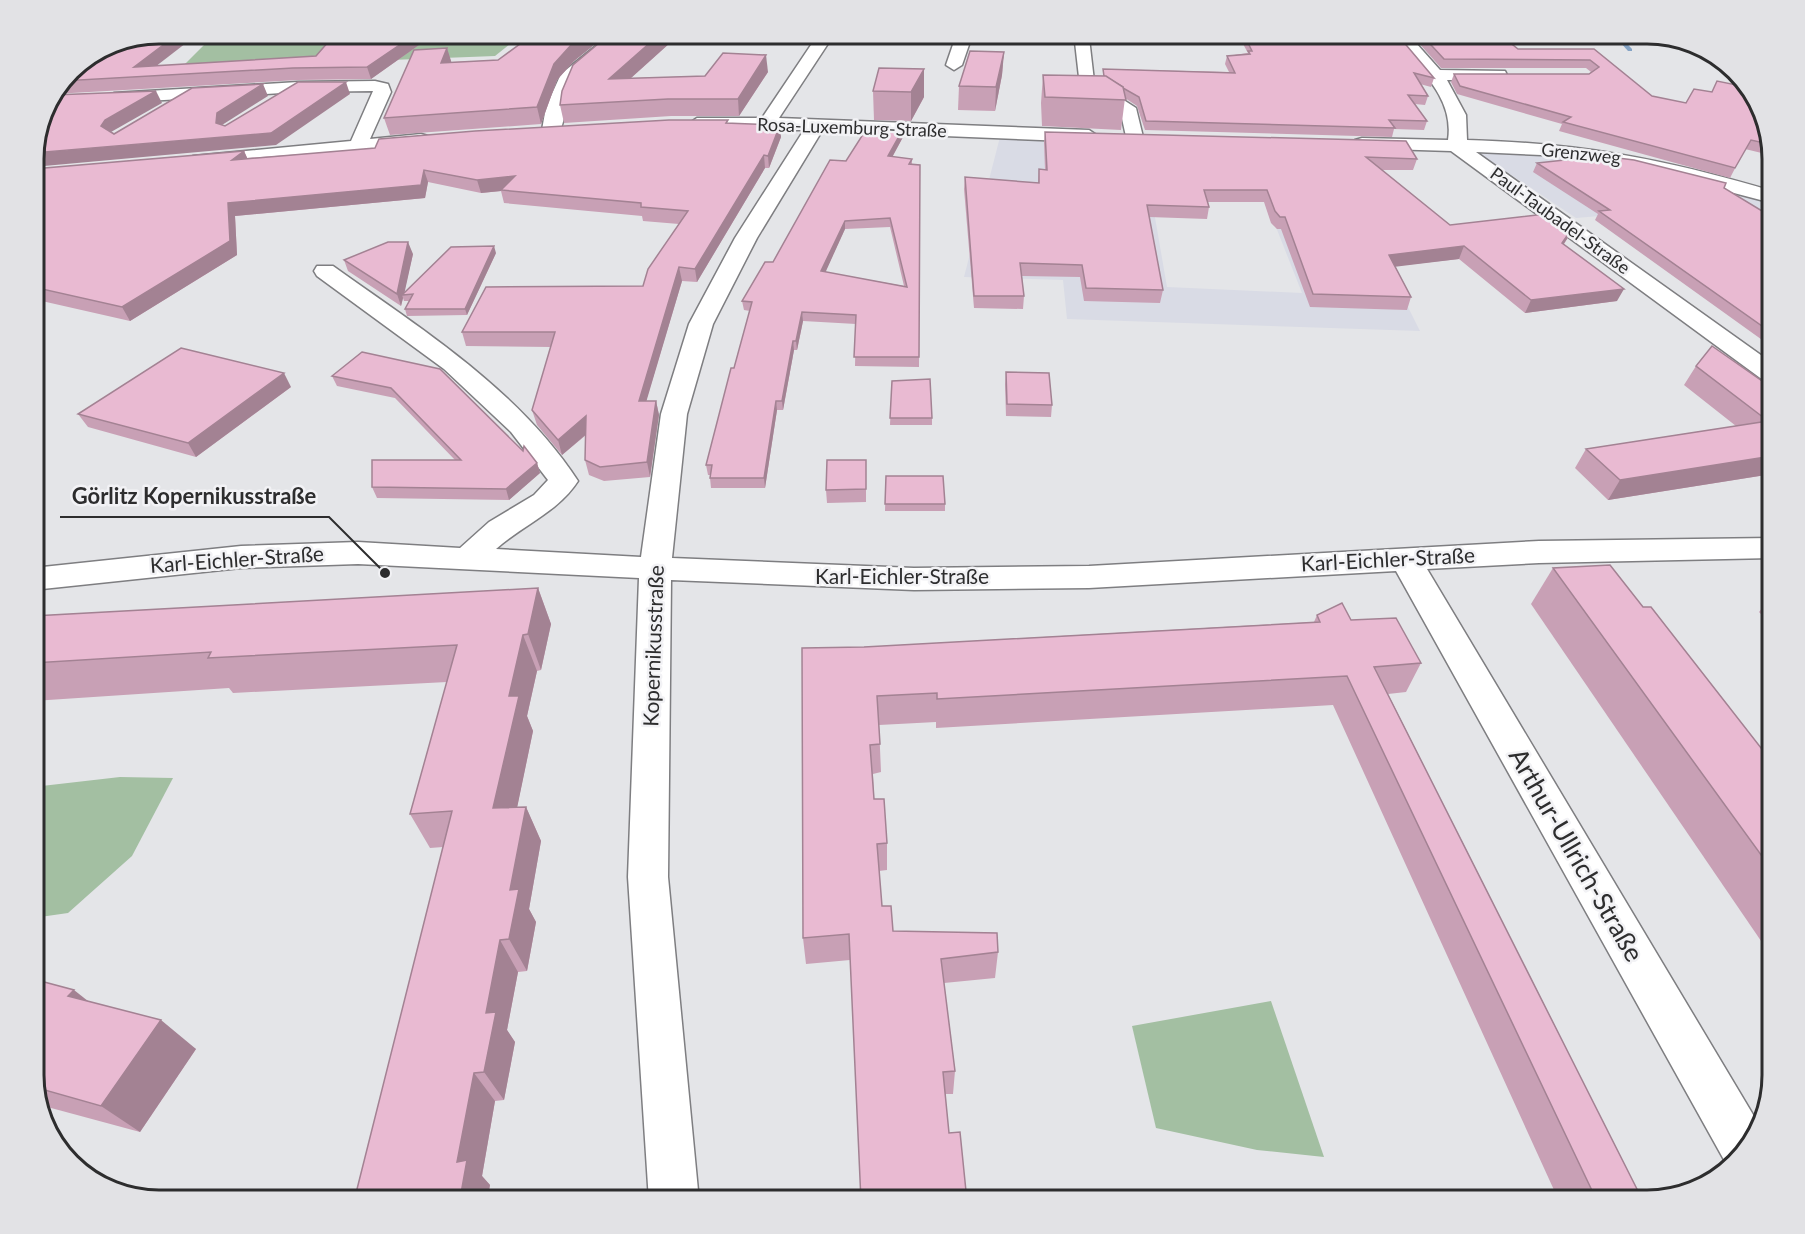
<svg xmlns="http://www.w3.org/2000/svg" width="1805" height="1234" viewBox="0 0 1805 1234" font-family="Lato,sans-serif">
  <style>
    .built { fill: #d9dbe5 }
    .green { fill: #a3bfa2 }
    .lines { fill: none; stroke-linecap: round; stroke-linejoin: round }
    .stream { fill: #84a3c5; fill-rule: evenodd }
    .minor-casing { stroke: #7e7e81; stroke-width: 3 }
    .minor { fill: #fff; fill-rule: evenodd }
    .wall { fill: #c8a0b5; fill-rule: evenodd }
    .shaded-wall { fill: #a38293 }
    .building { fill: #e9bad2; stroke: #a38293; stroke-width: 1.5; fill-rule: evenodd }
    .labels { text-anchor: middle; stroke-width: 5; stroke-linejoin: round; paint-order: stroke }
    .far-street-label { font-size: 18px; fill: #2d2d2e; stroke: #f2f2f5 }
    .street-label { font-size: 21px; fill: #2d2d2e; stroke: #f2f2f5 }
    .near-street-label { font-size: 26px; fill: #2d2d2e; stroke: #f2f2f5 }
    .rim { fill: none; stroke: #2d2d2e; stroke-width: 3 }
    .leader { fill: none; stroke: #2d2d2e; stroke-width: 2 }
    .callout-dot { fill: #2d2d2e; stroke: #f2f2f5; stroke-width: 2 }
    .callout-label { font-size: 22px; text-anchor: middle; font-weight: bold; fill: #2d2d2e; stroke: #f2f2f5; stroke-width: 5; stroke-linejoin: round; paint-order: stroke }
  </style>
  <rect width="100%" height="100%" fill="#e4e5e8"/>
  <g class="built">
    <polygon points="1000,137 1142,142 1167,287 1302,293 1244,146 1329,149 1420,331 1067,319 1063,280 964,277"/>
    <polygon points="1480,154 1545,154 1623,162 1772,201 1772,259 1623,214 1576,218"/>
  </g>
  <g class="green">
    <polygon points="240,33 524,33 495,56 181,68 205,44"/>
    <polygon points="120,777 173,778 132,856 68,913 33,918 33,787"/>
    <polygon points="1271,1001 1324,1157 1257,1150 1156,1128 1132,1026"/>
  </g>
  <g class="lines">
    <polygon class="stream" points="1612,33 1617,33 1632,49 1632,51 1628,51"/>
    <defs>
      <g id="minor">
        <path d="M612 33H630C616 52 590 61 575 80 563 95 568 119 558 134H544L542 130 546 107 561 74Z"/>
        <path d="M819 33H835L779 118 1089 130 1098 136 1089 142 822 131 757 238 713 324 687 414 672 558 914 568 1089 566 1539 541 1772 538V558L1539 563 1427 569 1758 1123 1751 1146 1728 1167 1396 571 1089 588 914 590 671 580 668 877 699 1201H649L628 877 639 578 358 564 241 568 33 590V568L241 546 358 542 460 548 489 522 534 495 548 480 511 432 444 369 317 276 314 271 317 266H333C421 329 518 389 578 481 558 512 523 525 496 549L641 557 661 414 689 324 735 238 804 130H697L688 124 697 118H762Z"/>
        <polygon points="957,33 973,33 962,65 954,70 946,65"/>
        <polygon points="1058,33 1083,33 1089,38 1094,81 1136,108 1143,137 1141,141 1127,141 1121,114 1080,86 1075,42"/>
        <path d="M1390 33H1407L1440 70 1505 71 1507 75 1499 80H1447L1466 115 1467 140C1579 143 1665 159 1772 191V203L1631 166 1564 156 1476 152 1772 363V383L1763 380 1451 151 1355 148 1353 144 1355 140 1362 138 1448 140C1455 94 1414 66 1390 33Z"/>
        <polygon points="375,81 388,84 391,92 370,139 421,134 428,136 430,140 428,144 200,166 190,160 193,156 351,141 373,91 298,92 114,103 105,98 114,93 298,82"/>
      </g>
    </defs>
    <use href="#minor" class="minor-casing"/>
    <use href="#minor" class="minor"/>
  </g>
  <g class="wall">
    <polygon points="158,33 156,66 316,56 336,33 427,33 426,40 371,79 298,80 54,94 70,69 152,35 152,34"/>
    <polygon points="535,33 609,33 574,61 557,80 541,124 390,135 384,118 447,48 451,62 498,60"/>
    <polygon points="611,33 681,33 631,78 705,76 768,72 739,116 671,116 564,123 560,105"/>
    <polygon points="1237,33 1396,33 1434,78 1431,87 1420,84 1428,96 1425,105 1415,104 1427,121 1424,130 1394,129 1392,137 1145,130 1137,106 1125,98 1121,130 1042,126 1041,103 1043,75 1103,76 1103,69 1229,72 1225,64 1227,56 1248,53"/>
    <polygon points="1410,33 1498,33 1518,49 1594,49 1652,96 1686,103 1759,103 1771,153 1770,155 1745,149 1730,178 1559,131 1562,124 1457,94 1451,82 1454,74 1589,74 1591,72 1586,68 1441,68"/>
    <polygon points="1004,52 1002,75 995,111 958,110 959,86"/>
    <polygon points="924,69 924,97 911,121 874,120 873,91"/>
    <polygon points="728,123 781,137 769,168 765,168 697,282 682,281 646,401 656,401 659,415 650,477 604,481 589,475 585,460 586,435 562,455 537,425 532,410 551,347 466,346 462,332 643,286 679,224 643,221 642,216 504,203 501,191 481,193 428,182 425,198 235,216 237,255 130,321 33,299 33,169 244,151 247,158"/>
    <polygon points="1045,132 1417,159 1413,170 1381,170 1450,225 1573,227 1567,239 1564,244 1617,301 1525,313 1459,259 1395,266 1411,297 1407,310 1310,307 1281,229 1277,229 1271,223 1264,202 1208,202 1209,207 1207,219 1149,217 1163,290 1160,303 1084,301 1080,277 1022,276 1024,296 1023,309 974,308 964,189 965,177 1038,183 1039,169 1045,170 1044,143"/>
    <path d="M903 137 892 157 912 159V165H920L919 367 855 366 856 324 803 321 797 350H794L783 410H777L765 488H711L710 478V475H708L706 465 750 311 744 310 742 301 773 262 846 161ZM890 227 904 286 825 272 845 229Z"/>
    <polygon points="1537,163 1724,188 1772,217 1772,347 1595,220 1598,214 1533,172"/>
    <polygon points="496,253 467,315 407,316 405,309 409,301 404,301 403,298 401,306 348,271 344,260 413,254 404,292"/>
    <polygon points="362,352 523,451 537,463 540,473 509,500 377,498 372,487 455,460 395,398 337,386 332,376"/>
    <polygon points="1696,366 1772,388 1772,474 1608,500 1575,468 1586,449 1736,426 1684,385"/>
    <polygon points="1006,372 1052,405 1051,417 1006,416 1005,385"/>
    <polygon points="892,381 932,418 932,425 890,425"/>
    <polygon points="291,387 196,457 88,427 78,414"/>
    <polygon points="866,460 866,502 827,503 826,490"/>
    <polygon points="886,476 945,504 945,511 885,511"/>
    <polygon points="1553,568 1643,607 1772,762 1772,957 1531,604"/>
    <polygon points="538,588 551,624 541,670 537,671 527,716 533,731 517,807 526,807 541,841 529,909 536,922 527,971 518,972 507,1030 515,1042 504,1100 495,1101 482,1176 490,1185 487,1201 354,1201 443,847 430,848 410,814 447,682 233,693 229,688 33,701 33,616"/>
    <polygon points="1772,596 1772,626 1759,612"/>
    <polygon points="1317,615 1351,620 1421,663 1406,692 1388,694 1643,1201 1559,1201 1333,705 936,728 936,722 879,725 881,772 873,774 874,799 887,843 887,870 879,871 882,906 893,931 998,952 995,978 944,983 955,1071 953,1094 945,1094 949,1133 967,1201 850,960 806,964 803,938 864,647 1314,622"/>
    <polygon points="89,1002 196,1049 140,1132 40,1105 33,1084"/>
  </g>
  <g class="shaded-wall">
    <polygon points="179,33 199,33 142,77 134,67"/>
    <polygon points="417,33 427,33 426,40 371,79 367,67"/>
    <polygon points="586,33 609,33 574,61 557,80 541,124 537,107 554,64 571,45"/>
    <polygon points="661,33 681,33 612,95 609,79"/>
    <polygon points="447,48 452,64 441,63"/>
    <polygon points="1004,52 1002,75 995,111 996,87"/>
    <polygon points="766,55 768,72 739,116 738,99"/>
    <polygon points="924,69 924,97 911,121 911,92"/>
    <polygon points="346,82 350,94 276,145 33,167 33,153 271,133"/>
    <polygon points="263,84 268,96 222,125 216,123 217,113"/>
    <polygon points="156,91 162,103 111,132 101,126 105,120"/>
    <polygon points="780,125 781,137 769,168 768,156"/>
    <polygon points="903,129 903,137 888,165 888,156"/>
    <polygon points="244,151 250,164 232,160"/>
    <polygon points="764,155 765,168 697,282 695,269"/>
    <polygon points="424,170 428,182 425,198 235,216 237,255 130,321 122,307 228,203"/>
    <polygon points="515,176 501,190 501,191 481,193 477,180"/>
    <polygon points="845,221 845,229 822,280 821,271"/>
    <polygon points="1573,227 1567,239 1556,255 1562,243"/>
    <polygon points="408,242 413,254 404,295 402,295 403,298 401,306 397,294"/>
    <polygon points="494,246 496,253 467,315 465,309"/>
    <polygon points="1464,246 1459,259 1385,268 1389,255"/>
    <polygon points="679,267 682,281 642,416 639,401"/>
    <polygon points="1624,289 1617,301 1525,313 1531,300"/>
    <polygon points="802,312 803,321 797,350 796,341"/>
    <polygon points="793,341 794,350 783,410 782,401"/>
    <polygon points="284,373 291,387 196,457 188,443"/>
    <polygon points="656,401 659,415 650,477 647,462"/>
    <polygon points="776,401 777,410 765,488 764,478"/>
    <polygon points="586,416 590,431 562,455 558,440"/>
    <polygon points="1772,456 1772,474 1608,500 1620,480"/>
    <polygon points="537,463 540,473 509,500 506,489"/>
    <polygon points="538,588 551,624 541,670 528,634"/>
    <polygon points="523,635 537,671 527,716 533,731 510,842 493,808 509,696"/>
    <polygon points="526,807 541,841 529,909 536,922 527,971 509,939 510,890"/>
    <polygon points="500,940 518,972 507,1030 515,1042 504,1100 484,1072 486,1013"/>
    <polygon points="74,990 112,1020 68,996"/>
    <polygon points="161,1020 196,1049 140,1132 101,1106"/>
    <polygon points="474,1073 495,1101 482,1176 490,1185 487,1201 461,1201 460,1199 457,1162"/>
  </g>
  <g class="building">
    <polygon points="158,33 179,33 134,67 316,56 336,33 417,33 367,67 293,68 62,81 70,69 111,42 152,35"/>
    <polygon points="535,33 586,33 571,45 554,64 537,107 384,118 414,50 447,48 441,63 498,60"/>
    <polygon points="611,33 661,33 609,79 705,76 723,53 766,55 738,99 668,99 560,105 562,91 573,65"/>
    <polygon points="1243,33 1396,33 1434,78 1414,73 1428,96 1408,95 1427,121 1389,120 1395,128 1146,121 1139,97 1123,88 1123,87 1104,76 1103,69 1235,73 1227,56 1250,54 1248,51 1252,51"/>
    <polygon points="1420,33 1498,33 1518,49 1594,49 1652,96 1686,103 1694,89 1712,92 1717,81 1741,86 1742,83 1759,103 1769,144 1751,140 1735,168 1563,122 1571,117 1460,86 1454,74 1589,74 1599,67 1590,60 1444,59"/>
    <polygon points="970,51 1004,52 996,87 959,86"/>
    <polygon points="879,68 924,69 911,92 873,91"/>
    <polygon points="1043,75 1106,76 1123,87 1126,100 1045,97"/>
    <polygon points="298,82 346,82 271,133 33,153 43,110 53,95 156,91 105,120 101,126 114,134 192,88 263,84 217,113 216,123 225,126"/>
    <polygon points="669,120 728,120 726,123 780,125 768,156 764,155 695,269 679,267 639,401 656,401 647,462 600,467 585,460 586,416 558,440 532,410 555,332 462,332 486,287 643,286 648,269 688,211 641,207 641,203 501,190 515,176 477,180 424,170 421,185 228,203 230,241 122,307 33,287 33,169 244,151 232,160 375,148 379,139 475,131"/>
    <path d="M867 128 903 129 888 156 912 159 909 164 920 165 919 357H854L856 315 802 312 796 341H793L782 401H776L764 478H710L712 465H706L731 368H734L752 302 742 301 765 262H773L830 160 846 161ZM890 218 907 287 821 271 845 221Z"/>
    <polygon points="1045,132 1406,141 1417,159 1366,157 1450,225 1554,213 1573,227 1562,243 1624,289 1531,300 1464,246 1389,255 1411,297 1313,294 1285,217 1280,217 1275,211 1267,190 1204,190 1209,207 1147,205 1163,290 1086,288 1082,265 1020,263 1024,296 974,296 965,177 1039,183 1039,169 1047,170"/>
    <polygon points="1602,156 1634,160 1726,183 1724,188 1772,217 1772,333 1599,211 1610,210 1537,163"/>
    <polygon points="388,242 408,242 397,294 344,260"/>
    <polygon points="494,246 465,309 405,309 413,294 402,295 451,247"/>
    <polygon points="1712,346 1772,388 1772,456 1620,480 1586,449 1768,421 1696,366"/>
    <polygon points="181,348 284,373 188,443 78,414"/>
    <polygon points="362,352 440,369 523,451 524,446 537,463 506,489 372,487 372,460 461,460 391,388 332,376"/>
    <polygon points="1006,372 1049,373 1052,405 1007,404"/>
    <polygon points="930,379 932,418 890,418 892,381"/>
    <polygon points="827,460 866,460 866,489 826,490"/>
    <polygon points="886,476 943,476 945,504 885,504"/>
    <polygon points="1610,565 1643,607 1651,607 1772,762 1772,870 1553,568"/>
    <polygon points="538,588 528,634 523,635 509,696 519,696 493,808 526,807 510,890 519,889 509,939 500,940 486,1013 496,1012 484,1072 474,1073 457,1162 467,1160 460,1199 441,1201 354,1201 452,811 410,814 457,645 208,658 211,652 33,663 33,616"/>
    <polygon points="1342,603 1351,620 1396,618 1421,663 1374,667 1643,1201 1597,1201 1347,676 937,699 937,693 877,696 880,744 870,745 874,799 884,799 887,843 877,844 882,906 891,906 893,931 997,933 998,952 941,959 955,1071 943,1072 949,1133 960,1132 967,1201 861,1201 849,934 803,938 802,648 864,647 1320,622 1317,615"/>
    <polygon points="33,979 74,990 68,996 161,1020 101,1106 34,1087 33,1084"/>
  </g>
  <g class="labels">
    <g class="far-street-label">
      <text transform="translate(852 128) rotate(2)" y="6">Rosa-Luxemburg-Straße</text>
      <text transform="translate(1581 154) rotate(6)" y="6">Grenzweg</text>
      <text transform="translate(1560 221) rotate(36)" y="6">Paul-Taubadel-Straße</text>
    </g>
    <g class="street-label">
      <text transform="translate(237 560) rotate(-4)" y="7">Karl-Eichler-Straße</text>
      <text transform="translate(1388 560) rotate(-3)" y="7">Karl-Eichler-Straße</text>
      <text x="902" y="584">Karl-Eichler-Straße</text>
      <text transform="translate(654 646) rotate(-88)" y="7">Kopernikusstraße</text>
    </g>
    <g class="near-street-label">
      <text transform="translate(1576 855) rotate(60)" y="9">Arthur-Ullrich-Straße</text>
    </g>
  </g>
  <path d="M0 0H1805V1234H0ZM159 44H1647A115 115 0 0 1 1762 159V1075A115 115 0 0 1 1647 1190H159A115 115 0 0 1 44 1075V159A115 115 0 0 1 159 44Z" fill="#e2e2e5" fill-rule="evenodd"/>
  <path class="rim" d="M159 44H1647A115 115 0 0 1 1762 159V1075A115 115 0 0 1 1647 1190H159A115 115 0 0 1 44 1075V159A115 115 0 0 1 159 44Z"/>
  <path class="leader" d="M385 573L329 517H60"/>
  <circle class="callout-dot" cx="385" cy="573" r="6"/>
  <g class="callout-label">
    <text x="194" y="504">Görlitz Kopernikusstraße</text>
  </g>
</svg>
